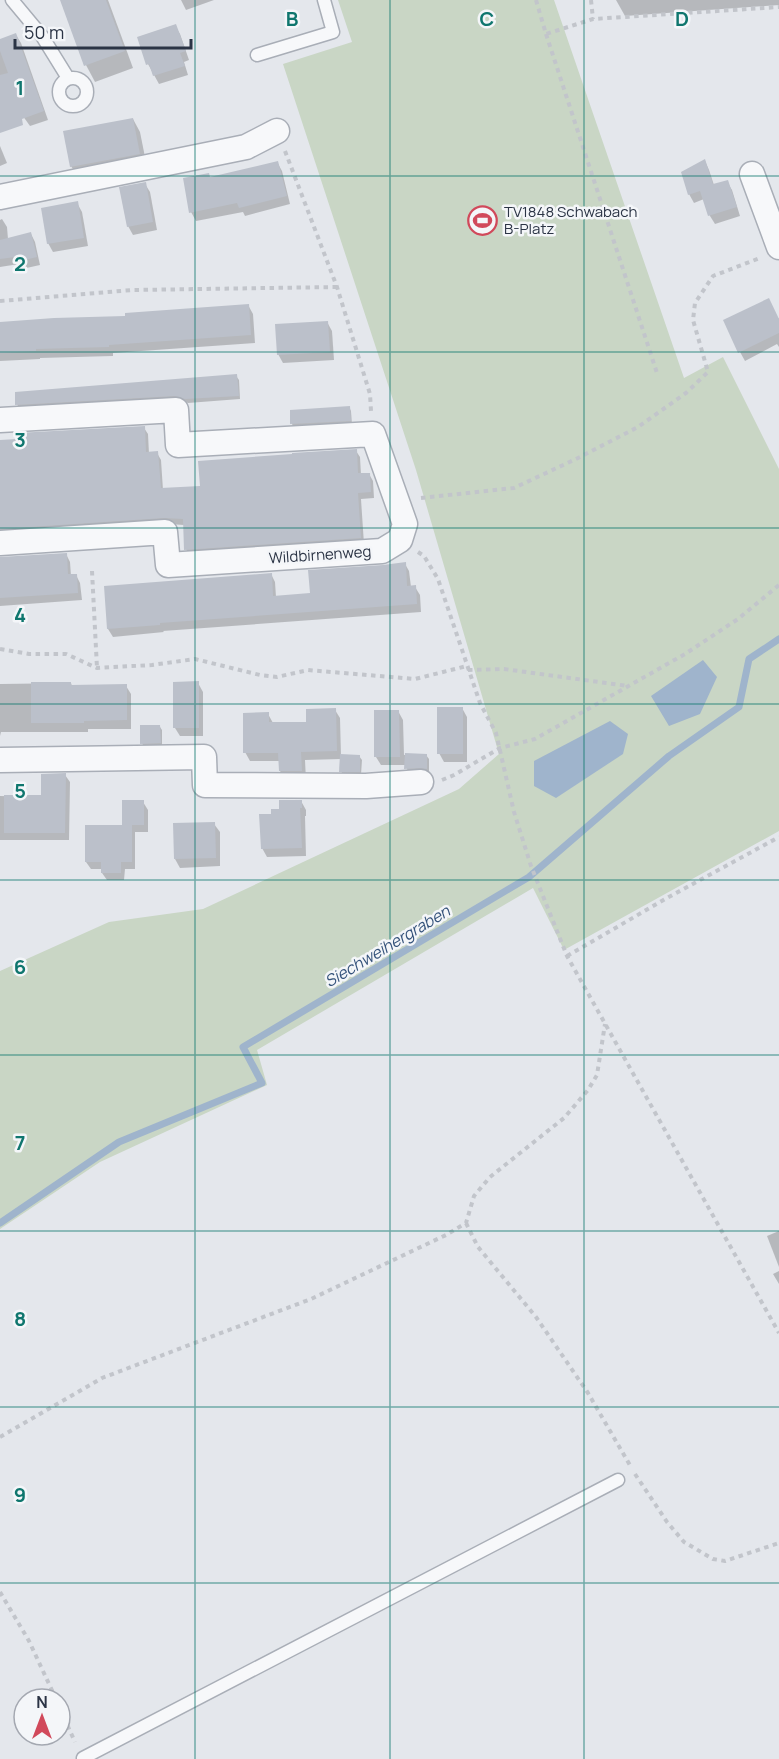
<svg xmlns="http://www.w3.org/2000/svg" width="779" height="1759" viewBox="0 0 779 1759" font-family="Manrope,sans-serif">
  <style>
    .green { fill: #c9d6c5 }
    .water { fill: #9fb4cc }
    .shadow { fill: #0003 }
    .lines { fill: none; stroke-linecap: round; stroke-linejoin: round }
    .stream { stroke: #9fb4cc; stroke-width: 7 }
    .building { fill: #bbc0ca }
    .lane-casing { stroke: #a9aeb7; stroke-width: 15 }
    .street-casing { stroke: #a9aeb7; stroke-width: 27 }
    .path { stroke: #c2c5cb; stroke-width: 4; stroke-dasharray: 4.5 4.5; stroke-linecap: butt }
    .lane { stroke: #f7f8fa; stroke-width: 12 }
    .street { stroke: #f7f8fa; stroke-width: 24 }
    .grid { fill: none; stroke: #0f766e; stroke-width: 1.5; stroke-opacity: 0.55 }
    .labels { text-anchor: middle; stroke-width: 5; stroke-linejoin: round; paint-order: stroke }
    .poi-label { font-size: 15px; fill: #2b3445; stroke: #f4f6f9; text-anchor: start }
    .street-label { font-size: 15px; fill: #2b3445; stroke: #f4f6f9 }
    .water-label { font-size: 16px; font-style: italic; fill: #34527a; stroke: #f4f6f9 }
    .grid-label { font-size: 20px; text-anchor: middle; font-weight: bold; fill: #0f766e; stroke: #f4f6f9; stroke-width: 5; stroke-linejoin: round; paint-order: stroke }
  </style>
  <rect width="100%" height="100%" fill="#e4e7ec"/>
  <polygon class="green" points="338,0 554,0 684,378 723,357 779,469 779,831 564,950 533,888 257,1050 267,1085 100,1162 0,1229 0,971 109,922 203,909 459,789 499,754 416,470 283,64 352,42"/>
  <g class="water">
    <polygon points="703,660 717,677 700,714 669,726 651,696"/>
    <polygon points="610,721 628,734 623,754 556,798 534,786 534,761"/>
  </g>
  <g class="shadow">
    <polygon points="61,0 108,0 133,68 95,82 86,65"/>
    <polygon points="181,0 214,0 186,10"/>
    <polygon points="616,0 779,0 779,5 625,16"/>
    <polygon points="175,26 180,34 189,60 184,62 188,75 159,84 148,64"/>
    <polygon points="16,35 21,43 48,120 30,126 0,84 0,41"/>
    <polygon points="133,119 140,132 147,167 79,179 71,166"/>
    <polygon points="0,146 7,163 0,166"/>
    <polygon points="705,161 709,170 714,185 727,182 732,190 740,216 715,224 710,216 704,199 694,203 689,194"/>
    <polygon points="277,162 282,171 290,204 245,216 243,212 196,221 191,212 211,179"/>
    <polygon points="145,184 150,192 157,230 133,235 128,226"/>
    <polygon points="77,203 82,212 88,246 53,252 48,243"/>
    <polygon points="2,219 7,227 8,239 31,234 35,242 40,265 22,269 19,264 0,267 0,220"/>
    <polygon points="248,305 253,314 255,343 113,353 113,356 40,358 40,359 0,361 0,323 127,317"/>
    <polygon points="779,318 779,347 777,344 745,361 740,352"/>
    <polygon points="327,322 332,331 334,360 283,363 278,354"/>
    <polygon points="236,376 239,380 240,399 188,403 178,399 19,408 17,404"/>
    <polygon points="349,407 351,411 352,425 294,428 292,424 291,411"/>
    <polygon points="144,428 148,434 149,454 157,453 161,460 163,490 201,488 356,451 360,457 361,475 369,474 373,481 374,498 361,499 364,544 190,556 186,549 184,525 168,524 0,536 0,441"/>
    <polygon points="66,554 70,562 71,576 76,575 80,583 82,600 0,606 0,559"/>
    <polygon points="405,564 409,571 411,587 415,587 420,595 421,612 163,631 164,632 113,637 108,629 105,587 271,574 275,582 276,597 312,594"/>
    <polygon points="71,683 72,686 126,686 131,694 131,729 88,729 88,732 1,732 0,736 0,684"/>
    <polygon points="198,683 203,692 203,736 180,736 175,728"/>
    <polygon points="462,708 467,717 467,762 444,762 439,753"/>
    <polygon points="335,710 340,718 341,756 359,756 362,760 361,775 343,775 341,771 341,759 305,760 306,780 285,779 280,771 280,761 250,761 245,752 268,714 273,723 308,723"/>
    <polygon points="398,711 403,720 404,755 426,755 429,759 429,772 408,772 406,765 381,765 376,757"/>
    <polygon points="160,727 162,730 162,747 144,747 142,743"/>
    <polygon points="65,775 70,782 69,840 0,840 0,796 43,797"/>
    <polygon points="301,801 306,810 306,816 305,816 306,856 267,857 262,848 273,815"/>
    <polygon points="143,802 148,810 148,832 135,832 135,869 125,869 124,880 107,880 102,873 102,869 91,869 86,862 124,826"/>
    <polygon points="214,824 220,832 220,866 180,868 175,859"/>
    <polygon points="779,1231 779,1267 767,1236"/>
    <polygon points="779,1271 779,1284 773,1274"/>
  </g>
  <g class="lines">
    <polyline class="stream" points="0,1223 119,1142 262,1083 243,1047 529,877 669,756 739,707 749,659 779,639"/>
  </g>
  <g class="building">
    <polygon points="60,0 106,0 125,51 84,66"/>
    <polygon points="176,24 186,51 180,53 185,66 153,76 149,64 146,65 137,37"/>
    <polygon points="16,33 44,111 22,119 23,125 0,133 0,75 8,73 0,51 0,39"/>
    <polygon points="133,118 140,154 70,167 63,131"/>
    <polygon points="705,159 713,184 728,180 737,207 708,216 700,191 688,195 681,172"/>
    <polygon points="278,161 287,196 239,208 237,203 189,213 183,178 209,173 210,177"/>
    <polygon points="146,182 153,222 127,227 119,187"/>
    <polygon points="78,201 84,238 47,244 41,208"/>
    <polygon points="31,232 37,257 16,262 15,257 0,259 0,240"/>
    <polygon points="769,298 779,319 779,333 738,353 723,320"/>
    <polygon points="249,304 251,335 109,345 109,347 36,349 36,351 0,353 0,322 54,318 125,316 125,313"/>
    <polygon points="328,321 330,352 277,355 275,324"/>
    <polygon points="237,374 239,396 185,399 175,396 15,405 15,392"/>
    <polygon points="350,406 351,421 290,424 290,410"/>
    <polygon points="145,426 146,452 158,451 161,488 200,486 198,461 292,454 292,453 357,449 358,473 370,473 371,492 358,493 361,538 184,550 183,519 164,518 0,529 0,440 17,439 17,433"/>
    <polygon points="67,553 68,574 77,574 78,593 0,598 0,557"/>
    <polygon points="406,562 407,586 416,585 417,604 160,623 160,625 107,629 104,586 272,573 273,596 310,593 308,570 383,565"/>
    <polygon points="199,681 199,728 173,728 173,682"/>
    <polygon points="31,682 71,682 71,685 127,684 127,720 84,721 84,723 31,723"/>
    <rect x="437" y="707" width="26" height="47"/>
    <polygon points="336,708 337,751 301,752 302,771 279,771 278,753 243,753 243,713 269,712 269,722 306,722 306,709"/>
    <polygon points="374,710 399,710 400,757 374,757"/>
    <polygon points="140,725 160,725 161,743 140,744"/>
    <polygon points="405,753 427,754 427,769 420,768 404,769"/>
    <polygon points="340,754 360,755 360,772 339,772"/>
    <polygon points="66,773 65,833 4,833 4,795 41,795 41,774"/>
    <polygon points="122,800 144,800 144,825 132,825 132,862 121,862 121,873 101,873 101,862 85,862 85,825 122,825"/>
    <polygon points="279,800 302,800 302,808 300,808 302,848 261,849 259,814 271,814 271,809 279,809"/>
    <polygon points="215,822 216,858 174,859 173,823"/>
  </g>
  <g class="lines">
    <defs>
      <g id="lane">
        <polyline points="12,0 42,36 68,78"/>
        <polyline points="257,55 333,32 324,0"/>
        <circle cx="73" cy="92" r="14"/>
        <polyline points="83,1758 618,1480"/>
      </g>
      <g id="street">
        <polyline points="752,174 779,247"/>
        <polyline points="0,197 246,147 277,131"/>
        <polyline points="0,420 176,410 178,445 373,434 405,524 400,540 382,551 168,565 165,532 0,543"/>
        <polyline points="0,760 204,757 205,785 366,786 421,782"/>
      </g>
    </defs>
    <use href="#lane" class="lane-casing"/>
    <use href="#street" class="street-casing"/>
    <g class="path">
      <polyline points="536,0 546,34 593,19 779,7"/>
      <polyline points="591,0 593,19"/>
      <polyline points="546,34 657,373"/>
      <polyline points="285,151 337,287 370,394 371,411"/>
      <polyline points="0,301 133,290 337,287"/>
      <polyline points="421,498 514,488 576,459 638,427 686,393 708,372 693,320 695,303 713,276 760,258"/>
      <polyline points="418,552 424,556 438,579 480,703 496,733 514,812 531,866 567,956 779,1333"/>
      <polyline points="92,571 97,668"/>
      <polyline points="0,649 29,654 66,654 97,668 152,665 195,659 260,675 277,677 308,670 415,679 467,666"/>
      <polyline points="468,670 504,669 628,686"/>
      <polyline points="442,780 454,775 500,748 535,739 685,654 738,619 779,585"/>
      <polyline points="567,956 667,898 779,837"/>
      <polyline points="466,1223 478,1247 536,1317 588,1393 631,1467"/>
      <polyline points="0,1437 102,1378 311,1299 446,1235 466,1223 474,1196 490,1177 564,1118 588,1090 597,1075 605,1024"/>
      <polyline points="635,1474 667,1522 684,1542 713,1559 725,1561 779,1543"/>
      <polyline points="0,1592 29,1641 56,1699"/>
      <polyline points="60,1709 75,1742"/>
    </g>
    <use href="#lane" class="lane"/>
    <use href="#street" class="street"/>
  </g>
  <path class="grid" d="M195 0V1759M390 0V1759M584 0V1759M0 176H779M0 352H779M0 528H779M0 704H779M0 880H779M0 1055H779M0 1231H779M0 1407H779M0 1583H779"/>
  <defs>
    <symbol id="stadium-ring" viewBox="-11 -11 22 22"><circle r="9.5" fill="#f4f6f9" stroke="#d1495b" stroke-width="1.5"/><path d="M0-5a6.5 5 0 1 0 0 10a6.5 5 0 1 0 0-10ZM-3.5-1.8h7v3.6h-7Z" fill="#d1495b"/></symbol>
  </defs>
  <g fill-rule="evenodd">
    <use href="#stadium-ring" x="466" y="204" width="33" height="33"/>
  </g>
  <g class="labels">
    <g class="poi-label">
      <text x="504" y="217">TV1848 Schwabach<tspan x="504" dy="17">B-Platz</tspan></text>
    </g>
    <g class="street-label">
      <text transform="translate(320 555) rotate(-4)" y="5">Wildbirnenweg</text>
    </g>
    <g class="water-label">
      <text transform="translate(387 946) rotate(-31)" y="6">Siechweihergraben</text>
    </g>
  </g>
  <g class="grid-label">
    <text x="292" y="26">B</text>
    <text x="487" y="26">C</text>
    <text x="682" y="26">D</text>
    <text x="20" y="95">1</text>
    <text x="20" y="271">2</text>
    <text x="20" y="447">3</text>
    <text x="20" y="622">4</text>
    <text x="20" y="798">5</text>
    <text x="20" y="974">6</text>
    <text x="20" y="1150">7</text>
    <text x="20" y="1326">8</text>
    <text x="20" y="1502">9</text>
  </g>
  <g transform="translate(42 1717)"><circle r="28" fill="#f4f6f9" stroke="#a4a8b1" stroke-width="1.5"/>
  <path d="M0-4.5L10 22L0 15L-10 22Z" fill="#d1495b"/>
  <text y="-9" font-size="16" font-weight="bold" text-anchor="middle" fill="#2b3445">N</text>
  </g>
  <path d="M15 39v9h176v-9" fill="none" stroke="#2b3445" stroke-width="3"/>
  <text x="24" y="39" font-size="18" fill="#2b3445" stroke="#f4f6f9" stroke-width="4.5" paint-order="stroke">50 m</text>
</svg>
